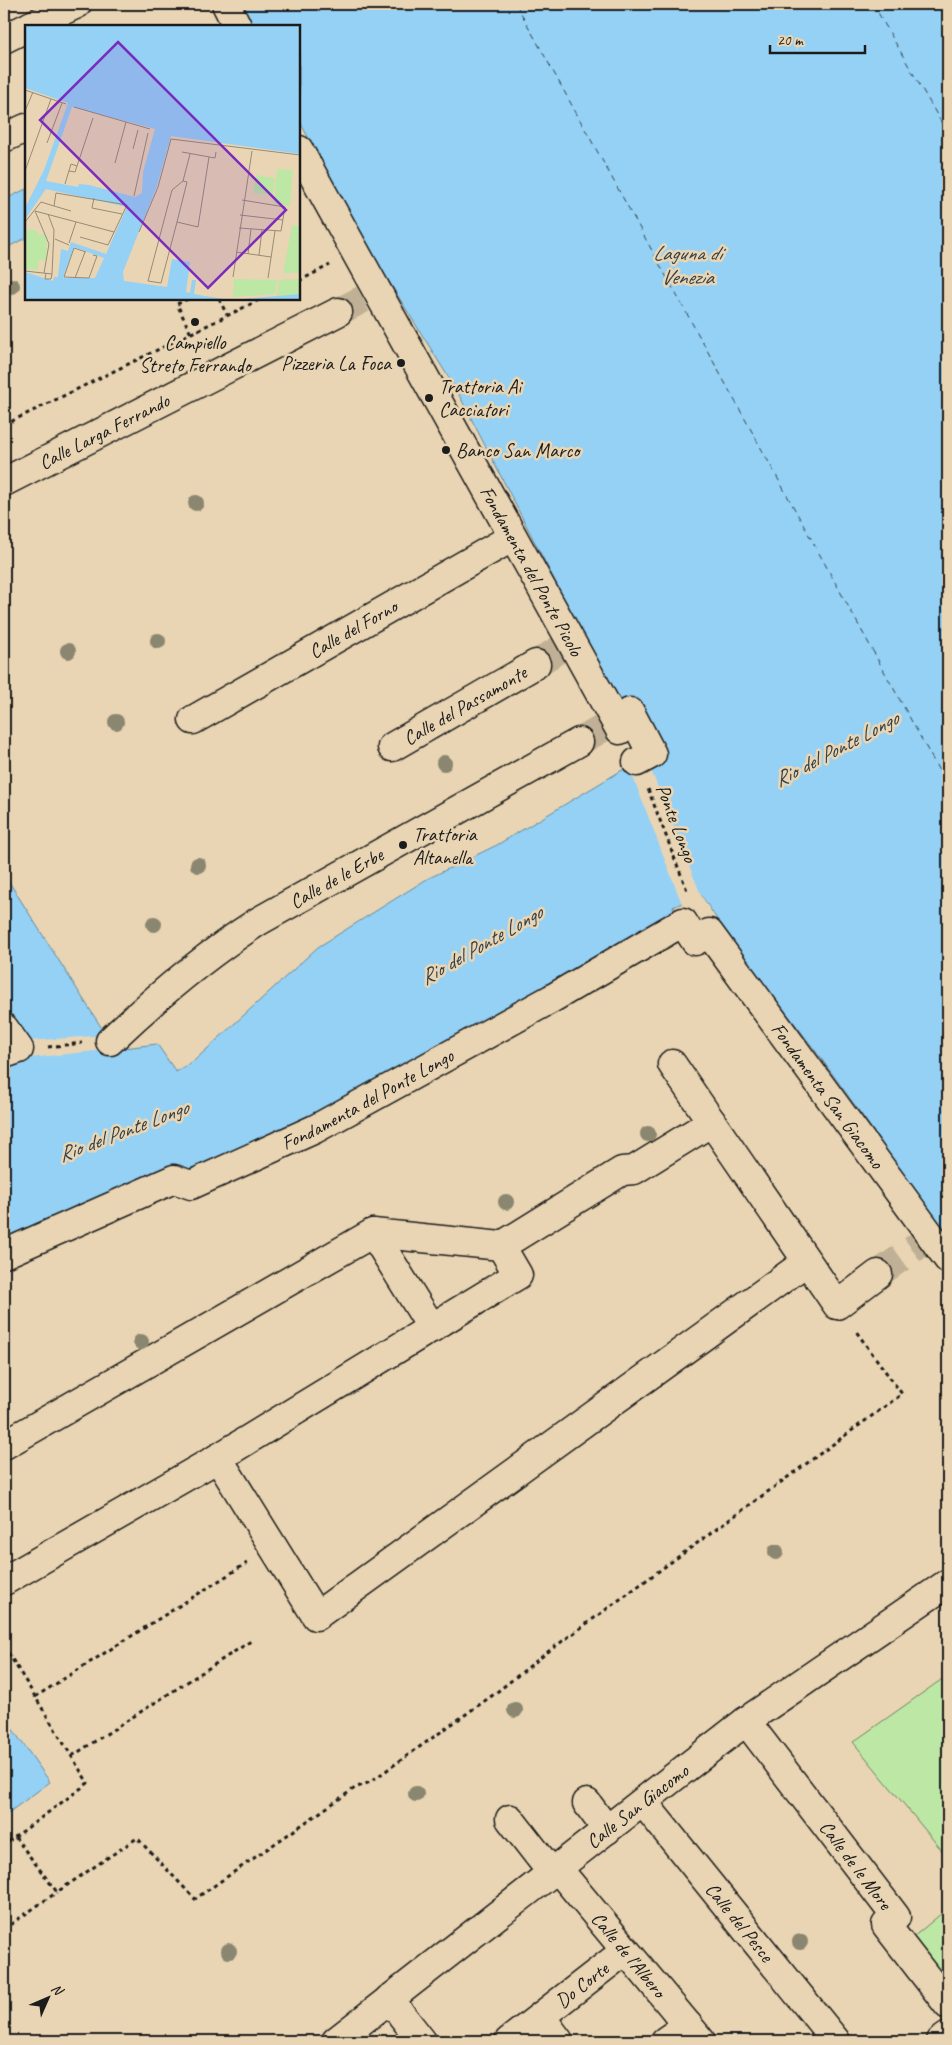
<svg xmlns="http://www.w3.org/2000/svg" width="952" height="2045" viewBox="0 0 952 2045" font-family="Caveat,sans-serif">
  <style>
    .green { fill: #bce7a4; stroke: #6c8260 }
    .water { fill: #94d1f5; stroke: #64899e }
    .pier { fill: #e9d5b3 }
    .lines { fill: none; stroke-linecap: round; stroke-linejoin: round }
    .ferry { stroke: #344047; stroke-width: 1; stroke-dasharray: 6 5; stroke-linecap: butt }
    .street-tunnel { stroke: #c0b095; stroke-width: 28; stroke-dasharray: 28 14; stroke-linecap: butt }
    .street-casing { stroke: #1c1c1c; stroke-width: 31 }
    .path { stroke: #1c1c1c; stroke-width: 3; stroke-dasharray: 4 4; stroke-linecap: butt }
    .street { stroke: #e9d5b3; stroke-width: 28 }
    .tree { fill: #8a866f }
    .poi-dot { fill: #1c1c1c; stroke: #e9d5b3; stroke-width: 2 }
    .labels { text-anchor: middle; stroke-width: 5; stroke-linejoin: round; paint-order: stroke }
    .poi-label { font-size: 20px; fill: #1c1c1c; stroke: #e9d5b3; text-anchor: start }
    .street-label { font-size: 20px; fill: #1c1c1c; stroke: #e9d5b3 }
    .water-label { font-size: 21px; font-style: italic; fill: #344047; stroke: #e9d5b3 }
    .inset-river { fill: none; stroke: #94d1f5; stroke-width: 2.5 }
    .inset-road { fill: none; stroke: #978b77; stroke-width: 1 }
    .view { fill: #7b2cbf; fill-opacity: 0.15; stroke: #7b2cbf; stroke-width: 2.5 }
    .inset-edge { fill: none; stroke: #1c1c1c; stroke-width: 2.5 }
  </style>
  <rect width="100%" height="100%" fill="#e9d5b3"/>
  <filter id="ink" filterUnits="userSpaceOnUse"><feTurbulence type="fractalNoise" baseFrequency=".02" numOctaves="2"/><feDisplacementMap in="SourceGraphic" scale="10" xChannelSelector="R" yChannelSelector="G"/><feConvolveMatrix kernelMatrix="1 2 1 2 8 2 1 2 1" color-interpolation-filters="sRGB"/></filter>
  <g filter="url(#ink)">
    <g class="green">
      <polygon points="948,1675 948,1858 853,1742"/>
      <polygon points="948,1908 948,1981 912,1938"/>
    </g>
    <g class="water">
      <path d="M242 4H948V1247C908 1178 861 1113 814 1049 776 998 735 949 701 895L673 907 676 917 310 1119 4 1246V1064L29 1041 4 1005V874L115 1049 157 1044 176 1072 195 1060 318 947 427 879 497 845 629 766 647 760 457 391 357 230 299 120V26H253Z"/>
      <polygon points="26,189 26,238 4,249 4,200"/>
      <polygon points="4,1717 50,1782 4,1816"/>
    </g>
    <g class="pier">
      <polygon points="647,760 701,895 720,926 718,928 700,898 683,906 682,904 628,764"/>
      <polygon points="106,1035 115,1049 29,1058 29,1041"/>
    </g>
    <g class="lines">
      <g class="ferry">
        <polyline points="516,4 948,787"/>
        <polyline points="873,4 948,134"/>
      </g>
      <g class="street-tunnel">
        <polyline points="338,312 369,296"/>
        <polyline points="536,664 566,645"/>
        <polyline points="579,742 608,725"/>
        <polyline points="878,1274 919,1245"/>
      </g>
      <defs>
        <g id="street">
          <polyline points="226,4 237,26"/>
          <polyline points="30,26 77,4"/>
          <polyline points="4,39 26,28"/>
          <polyline points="4,138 26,128"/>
          <path id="s1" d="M299 150 620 730"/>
          <path id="s2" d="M4 482 338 312"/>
          <path id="s3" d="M193 720 513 537"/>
          <polyline points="615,720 630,712 652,754 637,762"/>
          <path id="s4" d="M392 747 536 664"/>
          <polyline points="4,1028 19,1049 4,1054"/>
          <path id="s5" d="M110 1041C156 997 206 955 259 921L579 742"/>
          <polyline points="672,1064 837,1305 878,1274"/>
          <polyline points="373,1233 432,1328"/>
          <path id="s6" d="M4 1254 174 1179 191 1185 315 1129 551 999 683 922 695 941 709 933 948 1259"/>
          <polyline points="4,1445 373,1233 501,1246 622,1171 634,1170 712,1122"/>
          <polyline points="218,1458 518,1275 501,1246"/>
          <polyline points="4,1581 218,1458 316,1616 806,1262"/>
          <path id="s7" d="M746 1721 896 1917 886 1925 948 2005"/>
          <path id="s8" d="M643 1802 836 2041"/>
          <polyline points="587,1803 607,1830"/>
          <polyline points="510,1819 552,1873"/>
          <path id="s9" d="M558 1869 701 2041"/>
          <polyline points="389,1999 422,2041"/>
          <polyline points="541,2017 559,2041"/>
          <path id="s10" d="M336 2041 746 1721 948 1583"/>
          <path id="s11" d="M509 2041 625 1951"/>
          <polyline points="665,2041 688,2025"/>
          <polyline points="941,2041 948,2036"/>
        </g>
      </defs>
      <use href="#street" class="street-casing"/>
      <g class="path">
        <polyline points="299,281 330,265"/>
        <polyline points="188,299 177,304 191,334"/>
        <polyline points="219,299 227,315"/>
        <polyline points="4,425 261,299"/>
        <polyline points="648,789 688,893"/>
        <polyline points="48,1047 82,1043"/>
        <polyline points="4,1646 88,1783 4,1845"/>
        <polyline points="35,1697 247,1563"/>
        <polyline points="72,1756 251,1641"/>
        <polyline points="15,1837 57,1892 137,1838 195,1899 355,1788 370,1782 493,1695 549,1651 902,1394 855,1330"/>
        <polyline points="4,1929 57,1892"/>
      </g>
      <use href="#street" class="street"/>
    </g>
    <g class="tree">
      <circle cx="12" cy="286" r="8"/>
      <circle cx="196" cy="503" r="8"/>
      <circle cx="158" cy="641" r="8"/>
      <circle cx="68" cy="651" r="8"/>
      <circle cx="116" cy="722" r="8"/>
      <circle cx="444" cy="763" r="8"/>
      <circle cx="198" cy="865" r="8"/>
      <circle cx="154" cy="924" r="8"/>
      <circle cx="648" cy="1134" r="8"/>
      <circle cx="506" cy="1202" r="8"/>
      <circle cx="141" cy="1342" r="8"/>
      <circle cx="776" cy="1552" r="8"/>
      <circle cx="515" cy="1710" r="8"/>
      <circle cx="416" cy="1794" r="8"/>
      <circle cx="800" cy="1942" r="8"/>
      <circle cx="229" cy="1951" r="8"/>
    </g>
  </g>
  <g class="poi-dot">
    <circle cx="195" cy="322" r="5"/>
    <circle cx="401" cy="363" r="5"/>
    <circle cx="429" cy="398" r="5"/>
    <circle cx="446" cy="450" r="5"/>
    <circle cx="403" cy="845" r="5"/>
  </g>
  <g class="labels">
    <g class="poi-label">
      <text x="195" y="349" text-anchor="middle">Campiello<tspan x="195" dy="23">Streto Ferrando</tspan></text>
      <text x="391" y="370" text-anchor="end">Pizzeria La Foca</text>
      <text x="439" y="393">Trattoria Ai<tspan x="439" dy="23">Cacciatori</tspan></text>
      <text x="456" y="457">Banco San Marco</text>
      <text x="413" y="841">Trattoria<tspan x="413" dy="23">Altanella</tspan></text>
    </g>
    <g class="street-label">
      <text dy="7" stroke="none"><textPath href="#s2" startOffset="112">Calle Larga Ferrando</textPath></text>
      <text dy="7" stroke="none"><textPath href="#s1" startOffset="481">Fondamenta del Ponte Picolo</textPath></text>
      <text dy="7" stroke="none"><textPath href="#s3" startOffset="184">Calle del Forno</textPath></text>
      <text dy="7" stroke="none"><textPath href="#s4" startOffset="84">Calle del Passamonte</textPath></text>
      <text transform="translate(677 823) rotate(69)" y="7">Ponte Longo</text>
      <text dy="7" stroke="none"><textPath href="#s5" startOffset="280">Calle de le Erbe</textPath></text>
      <text dy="7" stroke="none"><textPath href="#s6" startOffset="1002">Fondamenta San Giacomo</textPath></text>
      <text dy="7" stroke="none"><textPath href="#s6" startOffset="400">Fondamenta del Ponte Longo</textPath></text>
      <text dy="7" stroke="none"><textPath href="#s10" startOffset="382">Calle San Giacomo</textPath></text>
      <text dy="7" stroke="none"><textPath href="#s7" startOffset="181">Calle de le More</textPath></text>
      <text dy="7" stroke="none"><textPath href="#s8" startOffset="154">Calle del Pesce</textPath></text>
      <text dy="7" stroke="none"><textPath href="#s9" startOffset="111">Calle de l'Albero</textPath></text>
      <text dy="7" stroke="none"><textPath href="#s11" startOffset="92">Do Corte</textPath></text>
    </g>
    <g class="water-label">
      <text x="687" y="260">Laguna di<tspan x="687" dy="24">Venezia</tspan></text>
      <text transform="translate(836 749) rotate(-28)" y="7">Rio del Ponte Longo</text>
      <text transform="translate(481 945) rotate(-30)" y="7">Rio del Ponte Longo</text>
      <text transform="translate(123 1131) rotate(-21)" y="7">Rio del Ponte Longo</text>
    </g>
  </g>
  <g transform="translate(25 25)">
    <rect width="275" height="275" fill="#e9d5b3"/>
    <path d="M252 144 268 145 265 181 249 179ZM231 150 250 153 248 170 228 168ZM267 200 275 201V248H258ZM5 204 12 206 14 211 19 208 22 214 21 235H14L13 245 0 244V208ZM209 254 252 255 250 269 208 272ZM275 254V269L252 271 254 255Z" fill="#bce7a4"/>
    <path d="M0 0H275V129L146 111 132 161 98 247 99 256 142 262 147 234 165 237 161 267 165 268 167 255H171L169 269 180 271 206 275 275 269V275H0V247L28 256 29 252H33L36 224 43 226 46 217 81 229 102 182 21 164 0 194V183L19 145 43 78 0 63ZM47 82 130 104 118 147 117 168 110 172 64 160 54 159 53 162 21 156ZM49 222 79 233 70 253H38Z" fill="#94d1f5" fill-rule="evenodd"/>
    <path class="inset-river" d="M8 0 220 59 275 55M76 0 82 11 221 48 275 43M82 0 222 36 275 31M123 0 224 25 275 20M158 0 186 8 198 0M184 0 225 13 275 8M222 0H240M0 38 252 109 267 123 275 120"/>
    <path class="inset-road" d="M0 65 41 79M49 82 125 104M0 86 8 67M22 118 37 78M108 124 113 105M157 127 190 133 191 127M165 129 158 156 147 165 123 256 136 258 152 197 173 202 184 132M90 138 101 97M52 141 68 93M0 146 26 74M40 159 46 139 52 141 50 147 44 146M109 171 123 108M69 173 67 183 97 189M29 181 46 186M10 186 89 207M10 186 24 219 19 248M215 190 258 195M0 197 16 177 29 181 31 168 102 180 83 220 55 212M152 197 162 157 158 156M214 203 256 206 260 182 217 175M114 207 133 162 146 114 275 130M30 214 44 220M44 218 51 197M61 227 49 223 39 252 64 253 72 231 68 230M211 227 246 232M223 229 226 204M234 230 237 205M0 246 27 249 29 205 23 189M21 248 20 254H26L27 249M208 252 227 126M50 253 60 227M243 253 250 206"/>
    <path class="view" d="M93 17 261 185 183 263 15 95Z"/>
    <rect width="275" height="275" class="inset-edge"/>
  </g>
  <rect width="952" height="2045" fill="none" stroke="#e9d5b3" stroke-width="20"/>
  <rect x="10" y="10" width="932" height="2025" fill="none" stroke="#1c1c1c" stroke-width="2" filter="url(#ink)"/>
  <g transform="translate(48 1998) rotate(45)" stroke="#e9d5b3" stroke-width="4" paint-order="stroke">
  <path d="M0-4L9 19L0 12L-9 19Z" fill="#1c1c1c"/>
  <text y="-8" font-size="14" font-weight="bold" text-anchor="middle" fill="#1c1c1c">N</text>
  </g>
  <path d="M770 45v8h95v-8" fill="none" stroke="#1c1c1c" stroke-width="2.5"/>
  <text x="777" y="45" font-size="15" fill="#1c1c1c" stroke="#e9d5b3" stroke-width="4" paint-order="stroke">20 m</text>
</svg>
